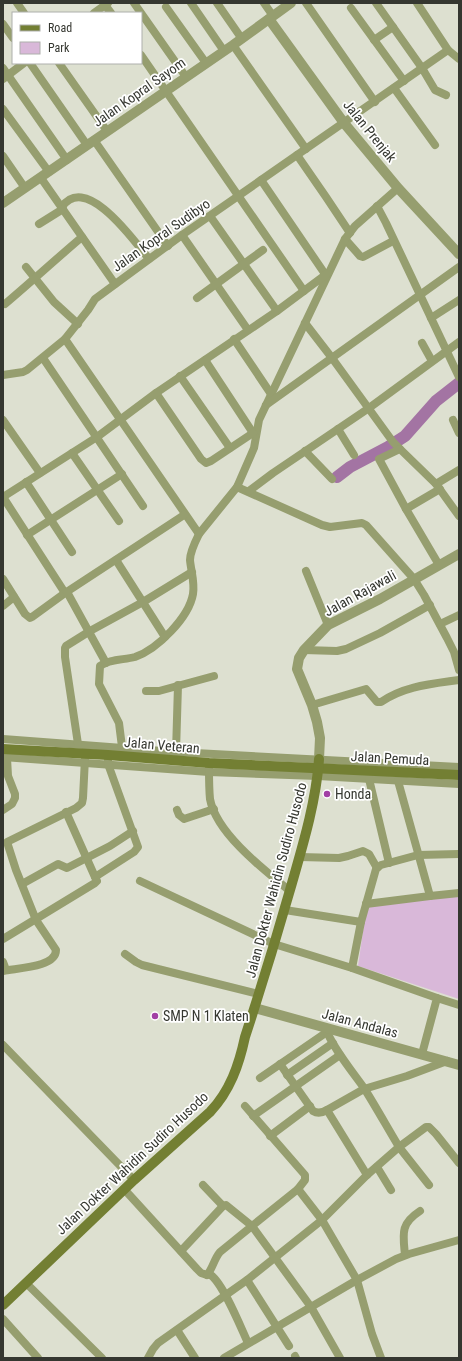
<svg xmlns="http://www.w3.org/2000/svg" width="462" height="1361" viewBox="0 0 462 1361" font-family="'Roboto Condensed',sans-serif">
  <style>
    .green { fill: #d9b8d9 }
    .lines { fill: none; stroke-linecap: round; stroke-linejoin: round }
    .river { stroke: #a374a3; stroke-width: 12 }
    .minor { stroke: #969e6f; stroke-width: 8 }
    .tertiary { stroke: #969e6f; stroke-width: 10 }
    .secondary { stroke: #737f33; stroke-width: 10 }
    .poi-dot { fill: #a23fa5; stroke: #fff; stroke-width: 1.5 }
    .labels { text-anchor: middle; stroke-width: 3.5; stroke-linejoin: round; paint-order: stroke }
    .street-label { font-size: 14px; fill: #353730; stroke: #fff }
    .poi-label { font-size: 14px; fill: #353730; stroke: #fff; text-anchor: start }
  </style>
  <rect width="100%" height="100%" fill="#dde0d0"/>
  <polygon class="green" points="459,891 459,999 358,966 367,904"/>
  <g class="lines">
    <polyline class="river" points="337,477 350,467 388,447 405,436 436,401 459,383"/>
    <g class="minor">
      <polyline points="17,3 24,13"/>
      <polyline points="134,3 186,77"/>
      <polyline points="191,3 224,51"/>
      <polyline points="217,3 242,39"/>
      <polyline points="264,3 273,16"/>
      <polyline points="306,3 375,102"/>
      <polyline points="376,3 422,68 435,90 446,95"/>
      <polyline points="105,5 111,13"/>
      <polyline points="166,7 206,63"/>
      <polyline points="351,8 404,81"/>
      <polyline points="94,13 108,3"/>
      <polyline points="3,24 13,38"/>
      <polyline points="374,40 393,27"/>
      <polyline points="233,45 306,149"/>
      <polyline points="448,50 459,59"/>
      <polyline points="141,55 304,291"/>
      <polyline points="30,63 87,145"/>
      <polyline points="59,63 107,131"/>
      <polyline points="3,68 67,160"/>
      <polyline points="3,79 24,63"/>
      <polyline points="394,88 435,145"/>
      <polyline points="3,109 49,172"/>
      <polyline points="94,140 168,246"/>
      <polyline points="297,155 326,197 350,233"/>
      <polyline points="3,156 25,188"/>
      <polyline points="41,178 115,284"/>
      <polyline points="261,180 325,274"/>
      <polyline points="377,206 386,223 459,377"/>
      <path d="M62 207C86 172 135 242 149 259"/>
      <polyline points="210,216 277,311"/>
      <polyline points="39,224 63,209"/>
      <polyline points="182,235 248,330"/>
      <polyline points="345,239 360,256 363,257 393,241"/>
      <polyline points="26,267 54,302 78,324"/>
      <polyline points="197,298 263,250"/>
      <path d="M5 304C31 282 56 259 82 237"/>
      <polyline points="431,318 459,300"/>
      <polyline points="305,323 332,358 393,442 400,449"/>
      <polyline points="65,339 199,534 237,487 254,448 259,420 345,239 355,226 398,188"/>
      <polyline points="234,339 271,394"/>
      <polyline points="422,343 432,361"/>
      <polyline points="43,358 143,506"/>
      <polyline points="205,360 255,436"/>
      <polyline points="3,375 23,372 27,370 65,339 88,310 95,299 182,235 448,50 417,3"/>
      <polyline points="180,376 230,448"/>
      <polyline points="156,393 201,459 206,463 211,461 253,433"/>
      <polyline points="266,405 459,267"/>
      <polyline points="3,420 40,473"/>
      <polyline points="453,420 459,433"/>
      <polyline points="338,429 354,455"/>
      <polyline points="305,451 332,479"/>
      <polyline points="72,453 119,521"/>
      <polyline points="26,482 72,552"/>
      <polyline points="436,484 459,470"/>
      <polyline points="237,487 322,525 330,527 362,523 366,525 414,579 424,595 447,638 454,652 459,670"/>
      <polyline points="249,491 273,473 369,408 459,342"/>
      <polyline points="3,497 97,437 156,393 277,311 328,273"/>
      <polyline points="3,497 65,593"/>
      <polyline points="406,509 440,489"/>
      <polyline points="27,535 122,474"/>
      <polyline points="116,560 165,637"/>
      <polyline points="439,565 406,509 379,459 400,449 436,484 459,516"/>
      <polyline points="306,571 328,625"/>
      <polyline points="3,579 25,614 30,618 32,617 65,593 184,515"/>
      <polyline points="67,592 106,663"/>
      <polyline points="3,606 14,597"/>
      <polyline points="440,624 459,615"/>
      <polyline points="304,650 337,651 346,649 380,633 430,605"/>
      <polyline points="146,691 159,691 214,676"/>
      <path d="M312 705 366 689 377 702H381C404 686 431 684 459 680"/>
      <polyline points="3,739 176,752 459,767"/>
      <polyline points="78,744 65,657 65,648 66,646 90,631 143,602 192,572"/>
      <path d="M122 747 119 723 99 684 100 666C109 659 124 660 135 657 158 649 189 617 193 594 195 583 191 571 190 560 190 552 195 542 199 534"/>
      <polyline points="176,752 178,685"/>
      <polyline points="3,757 209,772 318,776 459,784"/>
      <path d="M209 768C209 778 209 789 210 799 216 833 264 870 290 891"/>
      <polyline points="369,779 389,863"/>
      <polyline points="3,810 12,804 15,798 15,794 8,776 7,758"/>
      <polyline points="177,810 179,815 184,819 214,809"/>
      <polyline points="66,812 95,877"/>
      <polyline points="300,857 339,858 348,856 363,851 369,854 377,868"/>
      <polyline points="140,881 274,944 352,968"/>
      <polyline points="22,884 58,864 67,868 110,846 133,831"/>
      <polyline points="430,896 459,893"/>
      <polyline points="366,904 430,896 398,781"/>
      <polyline points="285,910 361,922"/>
      <polyline points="3,939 95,883 97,881 95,877 134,852 138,847 108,764 108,760"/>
      <polyline points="125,954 136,962 142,965 259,994"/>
      <polyline points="3,962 6,970"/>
      <path d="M3 971C15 968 56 968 56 950L36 920 16 870 7 842 76 808 82 803 83 798 85 758"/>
      <polyline points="437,998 459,1005"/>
      <polyline points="3,1045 134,1180"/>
      <polyline points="422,1054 437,998 352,968 361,922 376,869 381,865 418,855 459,854"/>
      <path d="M280 1064 313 1111C318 1114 322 1113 327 1110"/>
      <polyline points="287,1075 333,1043"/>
      <polyline points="260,1078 327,1032"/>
      <polyline points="245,1106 305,1175 305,1180 298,1189"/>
      <polyline points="253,1116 340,1055"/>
      <polyline points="270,1136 310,1106"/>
      <polyline points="377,1167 391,1190"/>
      <polyline points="367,1175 327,1110 364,1089 407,1076 447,1061"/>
      <polyline points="203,1185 223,1206"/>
      <polyline points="429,1185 399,1147 426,1127 429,1127 436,1134 459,1163"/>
      <path d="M124 1189 197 1269 201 1273 207 1275 209 1274C222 1280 241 1328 248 1343"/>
      <path d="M181 1251 223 1206 226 1205 252 1226 220 1252C214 1259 213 1268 207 1275"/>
      <path d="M405 1255C403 1234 400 1224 420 1211"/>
      <polyline points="247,1280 289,1346"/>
      <polyline points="26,1283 102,1358"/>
      <polyline points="3,1319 38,1358"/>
      <polyline points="177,1330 195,1358"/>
      <polyline points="295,1356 296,1358"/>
      <path d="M148 1358 153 1349 158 1343 247 1280 322 1220 367 1175 399 1147C387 1127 376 1107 364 1088 355 1075 329 1043 326 1028"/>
      <polyline points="224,1358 357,1280 396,1259 409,1254 459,1240"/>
      <polyline points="340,1358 311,1307 252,1226 298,1189 322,1220 357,1280 372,1334 381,1358"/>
    </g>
    <g class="tertiary">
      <polyline points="269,19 344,123 398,188 459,254"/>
      <polyline points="3,203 233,45 291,3"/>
      <polyline points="319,759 320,738 317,722 312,705 297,669 299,658 304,650 328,625 380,599 459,554"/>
      <polyline points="255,1008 459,1065"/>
    </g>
    <g class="secondary">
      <polyline points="3,749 108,755 209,763 459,775"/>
      <path d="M3 1305 134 1180 210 1112C230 1091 239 1065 245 1037 261 988 276 939 290 890 302 848 316 803 319 759"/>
    </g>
  </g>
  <g class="poi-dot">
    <circle cx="327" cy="794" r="4"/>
    <circle cx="155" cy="1016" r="4"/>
  </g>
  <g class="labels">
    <g class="street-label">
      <text transform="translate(139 92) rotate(-35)" y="5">Jalan Kopral Sayom</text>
      <text transform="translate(370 131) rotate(51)" y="5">Jalan Prenjak</text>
      <text transform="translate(161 235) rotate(-35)" y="5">Jalan Kopral Sudibyo</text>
      <text transform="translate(360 593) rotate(-29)" y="5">Jalan Rajawali</text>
      <text transform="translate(162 745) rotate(5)" y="5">Jalan Veteran</text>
      <text transform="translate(390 758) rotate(3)" y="5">Jalan Pemuda</text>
      <text transform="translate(276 880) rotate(-75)" y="5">Jalan Dokter Wahidin Sudiro Husodo</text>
      <text transform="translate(360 1023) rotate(15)" y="5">Jalan Andalas</text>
      <text transform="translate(132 1163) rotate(-43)" y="5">Jalan Dokter Wahidin Sudiro Husodo</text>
    </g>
    <g class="poi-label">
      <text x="335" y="799">Honda</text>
      <text x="163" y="1021">SMP N 1 Klaten</text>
    </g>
  </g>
  <rect width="462" height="1361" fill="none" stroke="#353730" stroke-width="8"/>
  <rect x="12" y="12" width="130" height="52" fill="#ffffff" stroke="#aeafac"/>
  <rect x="20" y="25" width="20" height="6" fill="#737f33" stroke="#aeafac"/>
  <text x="48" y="32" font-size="12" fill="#353730">Road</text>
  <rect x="20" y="42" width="20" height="12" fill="#d9b8d9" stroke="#aeafac"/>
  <text x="48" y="52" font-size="12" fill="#353730">Park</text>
</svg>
